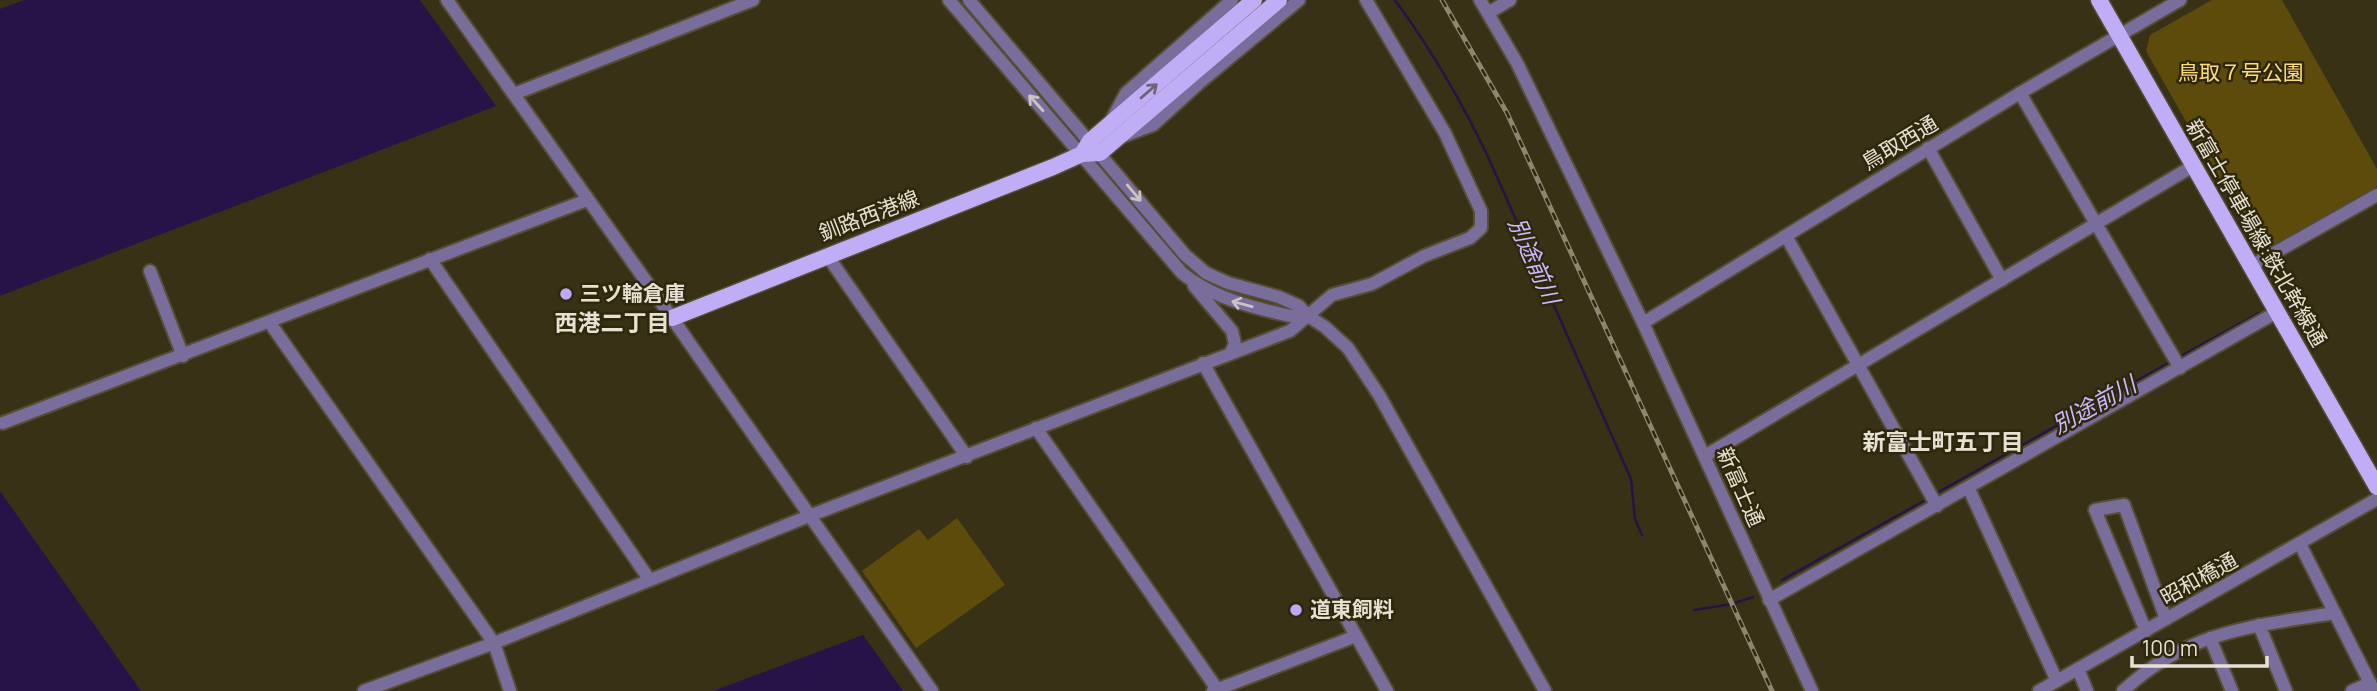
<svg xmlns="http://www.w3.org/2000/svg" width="2377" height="691" viewBox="0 0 2377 691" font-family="Manrope,'Noto Sans JP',sans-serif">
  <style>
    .green { fill: #5d4b0c }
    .water { fill: #271348 }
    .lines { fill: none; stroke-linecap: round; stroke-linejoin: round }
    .stream { stroke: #271348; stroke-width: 2.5 }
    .minor-casing { stroke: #554d34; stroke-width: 16 }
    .major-casing { stroke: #554d34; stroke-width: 19 }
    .minor { stroke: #796e9b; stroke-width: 12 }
    .major { stroke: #bfadf6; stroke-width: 16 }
    .rail-casing { stroke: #8d8772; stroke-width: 5 }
    .rail { stroke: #2f270c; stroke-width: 2.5; stroke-dasharray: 8; stroke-linecap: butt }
    .oneway { stroke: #706375 }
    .oneway2 { stroke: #cbc4c4 }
    .poi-dot { fill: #bda9f5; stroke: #2f270c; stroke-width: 2.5 }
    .labels { text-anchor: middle; stroke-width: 5; stroke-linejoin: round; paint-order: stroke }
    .park-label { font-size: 21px; fill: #fddd7b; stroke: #2f270c }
    .street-label { font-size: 21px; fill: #e6e1d2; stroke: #2f270c }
    .poi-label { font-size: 21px; font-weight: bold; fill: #e6e1d2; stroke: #2f270c; text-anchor: start }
    .water-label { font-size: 23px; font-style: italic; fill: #cab9ff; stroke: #2f270c }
    .neighbourhood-label { font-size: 23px; font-weight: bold; fill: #e6e1d2; stroke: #2f270c }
  </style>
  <rect width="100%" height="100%" fill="#393116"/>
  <g class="green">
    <polygon points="2212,0 2282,0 2377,169 2377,186 2264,250 2258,248 2146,51 2150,35"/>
    <polygon points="957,518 1005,585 916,648 862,571 919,529 928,540"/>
  </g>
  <g class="water">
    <polygon points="24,0 420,0 496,106 0,296 0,9"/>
    <polygon points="0,491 141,691 0,691"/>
    <polygon points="863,635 903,691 713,691"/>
  </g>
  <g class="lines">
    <g class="stream">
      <path d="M1395 0C1431 49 1463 104 1489 159L1631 479 1635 519 1642 535"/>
      <polyline points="2179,357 2259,313"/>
      <polyline points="1935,494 2170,362"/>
      <polyline points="1782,580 1929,498"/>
      <polyline points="1694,610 1732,604 1753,597"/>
    </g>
    <defs>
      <g id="minor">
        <polyline points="447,0 672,318 932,691"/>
        <path d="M949 0 1182 273C1208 294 1237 303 1269 311 1283 314 1293 318 1307 316"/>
        <polyline points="969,0 1185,255 1206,273 1228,283 1279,297 1299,306 1308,316 1325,327 1348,348 1379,395 1545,691"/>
        <polyline points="1480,0 1517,63 1643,323 1812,691"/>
        <polyline points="1488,13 1510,0"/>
        <polyline points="2020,93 2180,368"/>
        <polyline points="514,94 753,0"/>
        <polyline points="1112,119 1126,93 1232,0"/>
        <polyline points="1124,136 1153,125 1198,84 1299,0"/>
        <polyline points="1928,148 2002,280"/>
        <polyline points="1786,236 1937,506"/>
        <polyline points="827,255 967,457"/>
        <polyline points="430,259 649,579"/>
        <polyline points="2251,266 2377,195"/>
        <polyline points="150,271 183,356"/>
        <polyline points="1194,286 1232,331 1235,344 1230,354"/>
        <polyline points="270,323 494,643 510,691"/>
        <polyline points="1643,323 2020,93 2180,0"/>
        <polyline points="1203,363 1387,691"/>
        <polyline points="3,423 587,200"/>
        <polyline points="1036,428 1217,689"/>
        <polyline points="1705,456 2193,166"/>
        <polyline points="1969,489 2057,681"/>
        <polyline points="2300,544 2374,691"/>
        <polyline points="1769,600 2277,312"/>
        <polyline points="2259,625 2286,691"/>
        <polyline points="2146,631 2095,510 2124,505 2166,619"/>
        <polyline points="2210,638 2232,691"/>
        <polyline points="2078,669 2087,691"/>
        <polyline points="364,691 494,643 809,516 1290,331 1332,295 1372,284 1424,256 1470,238 1481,228 1481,211 1445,133 1366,0"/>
        <polyline points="1213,691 1356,636"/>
        <polyline points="2039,691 2377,499"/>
        <path d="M2123 691C2187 631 2253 626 2335 613"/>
        <polyline points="2352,691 2370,683"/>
      </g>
      <g id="major">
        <polyline points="2099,0 2377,487"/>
        <polyline points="1082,154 1090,141 1254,0"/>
        <polyline points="672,318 1053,167 1082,154 1100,153 1279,0"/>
      </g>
    </defs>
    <use href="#minor" class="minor-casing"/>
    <use href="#major" class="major-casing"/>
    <use href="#minor" class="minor"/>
    <use href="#major" class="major"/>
    <defs>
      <polyline id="rail" points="1442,0 1507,113 1772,691"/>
    </defs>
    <use href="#rail" class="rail-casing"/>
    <use href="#rail" class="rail"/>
  </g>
  <defs><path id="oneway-shaft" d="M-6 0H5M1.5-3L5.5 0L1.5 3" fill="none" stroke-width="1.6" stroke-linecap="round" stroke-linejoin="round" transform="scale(1.75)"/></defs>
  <use class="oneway" href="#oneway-shaft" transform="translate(1149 91) rotate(-41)"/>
  <g class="oneway2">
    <use href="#oneway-shaft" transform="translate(1036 103) rotate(-132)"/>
    <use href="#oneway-shaft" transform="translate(1134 193) rotate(50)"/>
    <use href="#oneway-shaft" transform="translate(1242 304) rotate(-165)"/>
  </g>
  <g class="poi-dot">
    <circle cx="566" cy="294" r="7"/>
    <circle cx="1296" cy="610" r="7"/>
  </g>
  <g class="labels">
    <g class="park-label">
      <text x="2241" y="80">鳥取７号公園</text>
    </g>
    <g class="street-label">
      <text transform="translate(1900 143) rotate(-31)" y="7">鳥取西通</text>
      <text transform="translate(869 216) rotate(-21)" y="7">釧路西港線</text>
      <text transform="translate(2256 233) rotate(60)" y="7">新富士停車場線:鉄北幹線通</text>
      <text transform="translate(1740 487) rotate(66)" y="7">新富士通</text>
      <text transform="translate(2199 579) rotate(-29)" y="7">昭和橋通</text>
    </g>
    <g class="poi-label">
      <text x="580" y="301">三ツ輪倉庫</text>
      <text x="1310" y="617">道東飼料</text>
    </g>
    <g class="water-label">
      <text transform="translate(1534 261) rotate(66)" y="8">別途前川</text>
      <text transform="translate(2094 405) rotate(-29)" y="8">別途前川</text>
    </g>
    <g class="neighbourhood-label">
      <text x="612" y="331">西港二丁目</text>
      <text x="1943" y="450">新富士町五丁目</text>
    </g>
  </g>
  <path d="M2132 656v10h135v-10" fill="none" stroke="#e6e1d2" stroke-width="3.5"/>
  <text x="2142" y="656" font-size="21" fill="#e6e1d2" stroke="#2f270c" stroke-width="5" paint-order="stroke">100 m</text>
</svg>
